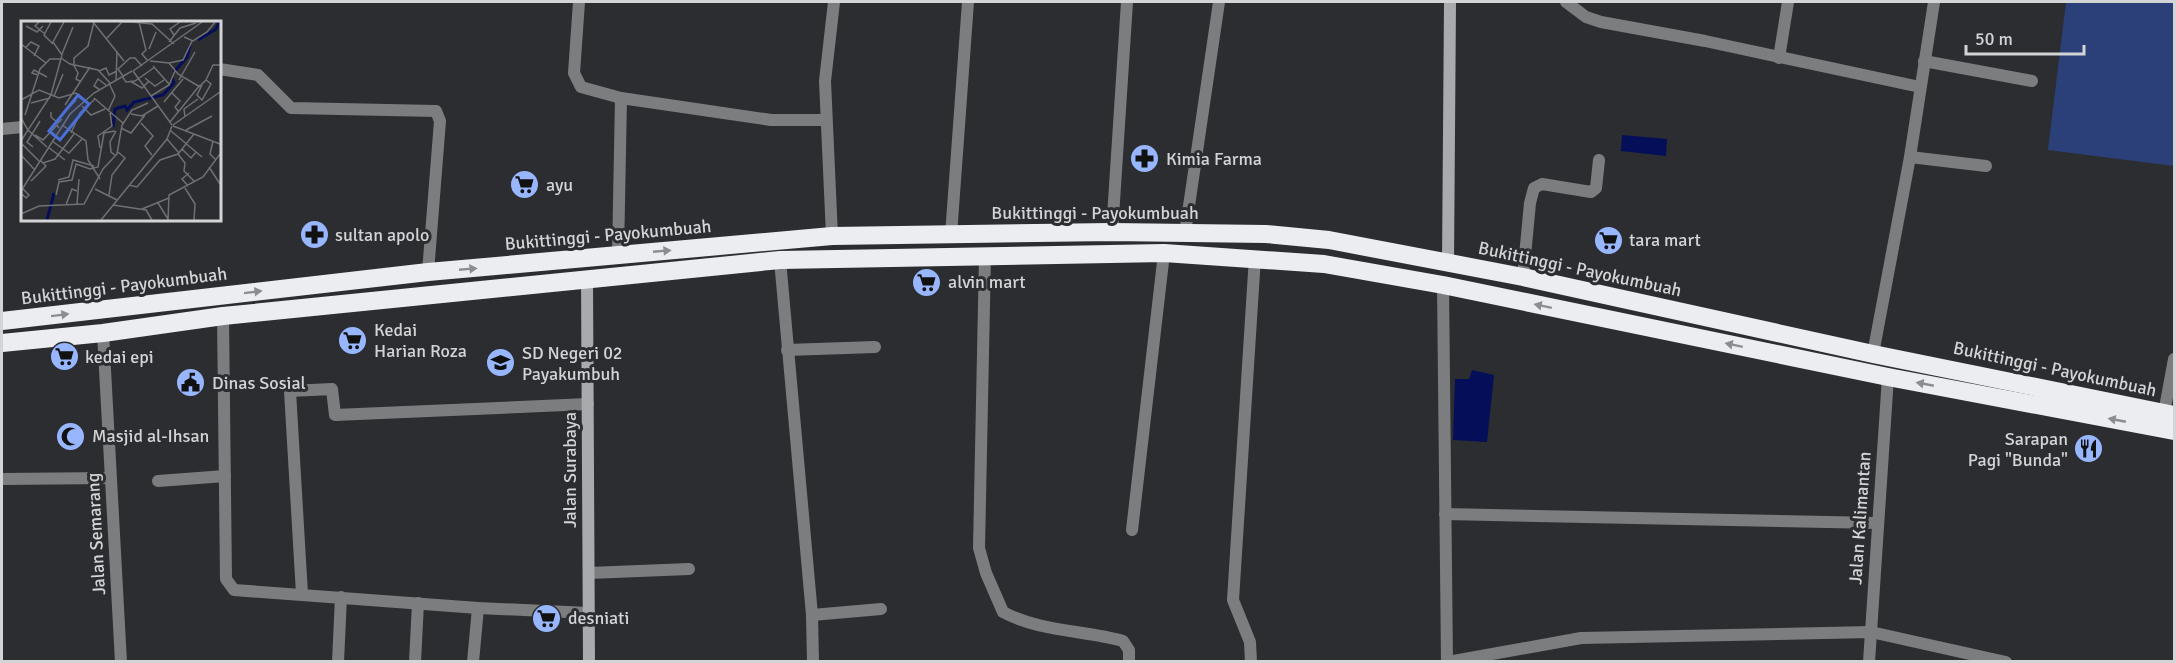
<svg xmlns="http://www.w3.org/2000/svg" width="2176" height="663" viewBox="0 0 2176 663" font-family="Signika,sans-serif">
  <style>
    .green { fill: #2b4079 }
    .water { fill: #040e59 }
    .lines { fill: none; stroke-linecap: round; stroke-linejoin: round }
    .street { stroke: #7c7d7f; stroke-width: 12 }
    .secondary { stroke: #a9aaad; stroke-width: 12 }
    .highway { stroke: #ebedf1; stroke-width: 18 }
    .oneway { fill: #8c8d91 }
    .labels { text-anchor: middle; stroke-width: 6; stroke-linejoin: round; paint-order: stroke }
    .poi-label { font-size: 18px; fill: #d3d4d6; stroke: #2c2d31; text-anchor: start }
    .street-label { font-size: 18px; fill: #d3d4d6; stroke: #2c2d31 }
    .inset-river { fill: none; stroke: #040e59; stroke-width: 3 }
    .inset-road { fill: none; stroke: #6f7073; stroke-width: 1.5 }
    .view { fill: #4a70d8; fill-opacity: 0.15; stroke: #4a70d8; stroke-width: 3 }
    .inset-edge { fill: none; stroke: #d3d4d6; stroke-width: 3 }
  </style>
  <rect width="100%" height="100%" fill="#2c2d31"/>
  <polygon class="green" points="2066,2 2174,2 2174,166 2048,150"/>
  <g class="water">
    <polygon points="1622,135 1667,139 1666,156 1621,151"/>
    <polygon points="1472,370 1494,375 1487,442 1453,440 1455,379 1469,379"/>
  </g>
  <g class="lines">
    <g class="street">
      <polyline points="579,2 574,73 581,87 621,98 771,120 826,120"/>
      <polyline points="1566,2 1586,17 1601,22 1705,41 1920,87"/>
      <polyline points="1779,58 1788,2"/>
      <polyline points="1924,61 2032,81"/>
      <polyline points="219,69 258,75 291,108 436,111 440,121 428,272"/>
      <polyline points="2,129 22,127"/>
      <polyline points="1910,157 1986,166"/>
      <polyline points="1112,232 1127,2"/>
      <polyline points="1185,233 1219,2"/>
      <polyline points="951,235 968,2"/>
      <polyline points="832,236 825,81 834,2"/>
      <polyline points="618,255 621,98"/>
      <path d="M985 256 979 548 986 573 1003 612C1040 632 1084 630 1123 641L1129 650V662"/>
      <polyline points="780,260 812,615 813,662"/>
      <polyline points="1523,277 1530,203 1534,188 1542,184 1591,192 1596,188 1599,160"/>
      <polyline points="1443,285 1447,662"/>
      <polyline points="223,316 226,579 234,590 478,608 589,613"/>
      <polyline points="103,333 121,662"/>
      <polyline points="787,350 875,347"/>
      <polyline points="1873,354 1910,157 1934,2"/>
      <polyline points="2164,413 2174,359"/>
      <polyline points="2,479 110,478"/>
      <polyline points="158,481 225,476"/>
      <polyline points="1445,514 1877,523"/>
      <polyline points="1132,530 1164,253"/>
      <polyline points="589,573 689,569"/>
      <polyline points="302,594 290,391 332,389 335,415 588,404"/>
      <polyline points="812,615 881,609"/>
      <polyline points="338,662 341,597"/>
      <polyline points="415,662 418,603"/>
      <polyline points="473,662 478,608"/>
      <polyline points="1251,662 1250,642 1233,600 1255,257"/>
      <polyline points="1448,662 1581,638 1871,632 2006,662"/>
      <polyline points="1869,662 1888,377"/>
    </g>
    <g class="secondary">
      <polyline points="1448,263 1450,2"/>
      <polyline points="587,279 589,662"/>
    </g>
    <g class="highway">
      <polyline points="2,321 428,272 832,236 1112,232 1266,234 1329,240 1523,277 1873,354 2174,415"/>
      <polyline points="2,343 103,333 223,316 780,260 1164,253 1324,264 1443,285 1888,377 2174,431"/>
    </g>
  </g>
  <defs><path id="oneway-solid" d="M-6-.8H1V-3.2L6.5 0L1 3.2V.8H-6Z" transform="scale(1.5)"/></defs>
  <g class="oneway">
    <use href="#oneway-solid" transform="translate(662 251) rotate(-5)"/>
    <use href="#oneway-solid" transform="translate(468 269) rotate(-5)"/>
    <use href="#oneway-solid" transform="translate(253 292) rotate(-7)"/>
    <use href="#oneway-solid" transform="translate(1543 306) rotate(-168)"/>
    <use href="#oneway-solid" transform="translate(60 315) rotate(-7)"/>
    <use href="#oneway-solid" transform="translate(1734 345) rotate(-168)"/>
    <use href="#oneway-solid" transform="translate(1925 384) rotate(-169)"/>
    <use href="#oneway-solid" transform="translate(2117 420) rotate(-169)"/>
  </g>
  <defs>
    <symbol id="pharmacy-disc" viewBox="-11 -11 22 22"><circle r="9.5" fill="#97b6fd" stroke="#2c2d31"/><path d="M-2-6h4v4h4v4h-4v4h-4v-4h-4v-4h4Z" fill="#111"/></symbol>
    <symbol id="supermarket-disc" viewBox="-11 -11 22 22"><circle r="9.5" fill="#97b6fd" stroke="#2c2d31"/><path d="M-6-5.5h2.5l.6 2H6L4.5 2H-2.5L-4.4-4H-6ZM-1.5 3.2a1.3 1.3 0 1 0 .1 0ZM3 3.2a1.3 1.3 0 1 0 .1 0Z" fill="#111"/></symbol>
    <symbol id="school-disc" viewBox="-11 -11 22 22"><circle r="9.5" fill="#97b6fd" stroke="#2c2d31"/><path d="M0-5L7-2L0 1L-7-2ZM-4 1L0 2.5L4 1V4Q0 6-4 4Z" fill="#111"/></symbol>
    <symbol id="civic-disc" viewBox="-11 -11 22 22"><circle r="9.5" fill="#97b6fd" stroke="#2c2d31"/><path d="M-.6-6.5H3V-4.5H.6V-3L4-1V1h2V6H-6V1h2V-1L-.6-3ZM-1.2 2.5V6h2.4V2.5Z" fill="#111"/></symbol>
    <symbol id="mosque-disc" viewBox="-11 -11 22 22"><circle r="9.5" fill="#97b6fd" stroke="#2c2d31"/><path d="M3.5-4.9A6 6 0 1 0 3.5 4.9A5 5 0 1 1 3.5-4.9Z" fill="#111"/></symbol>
    <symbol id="restaurant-disc" viewBox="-11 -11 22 22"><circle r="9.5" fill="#97b6fd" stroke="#2c2d31"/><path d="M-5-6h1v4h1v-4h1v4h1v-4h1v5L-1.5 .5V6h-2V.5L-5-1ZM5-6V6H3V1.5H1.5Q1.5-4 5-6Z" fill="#111"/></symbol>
  </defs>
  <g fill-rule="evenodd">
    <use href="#pharmacy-disc" x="1128" y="142" width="33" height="33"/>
    <use href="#supermarket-disc" x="508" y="168" width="33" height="33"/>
    <use href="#pharmacy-disc" x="298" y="218" width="33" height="33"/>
    <use href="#supermarket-disc" x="1592" y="224" width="33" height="33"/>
    <use href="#supermarket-disc" x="910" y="266" width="33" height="33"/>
    <use href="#supermarket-disc" x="336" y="324" width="33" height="33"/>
    <use href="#supermarket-disc" x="48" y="340" width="33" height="33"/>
    <use href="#school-disc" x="484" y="346" width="33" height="33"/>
    <use href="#civic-disc" x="174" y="366" width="33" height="33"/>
    <use href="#mosque-disc" x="54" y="420" width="33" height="33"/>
    <use href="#restaurant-disc" x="2072" y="432" width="33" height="33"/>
    <use href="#supermarket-disc" x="530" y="602" width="33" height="33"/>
  </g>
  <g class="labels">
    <g class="poi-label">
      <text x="1166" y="165">Kimia Farma</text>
      <text x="546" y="191">ayu</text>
      <text x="335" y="241">sultan apolo</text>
      <text x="1629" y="246">tara mart</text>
      <text x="948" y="288">alvin mart</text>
      <text x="374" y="336">Kedai<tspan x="374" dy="21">Harian Roza</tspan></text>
      <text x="522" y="359">SD Negeri 02<tspan x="522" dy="21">Payakumbuh</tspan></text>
      <text x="85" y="363">kedai epi</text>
      <text x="212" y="389">Dinas Sosial</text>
      <text x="92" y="442">Masjid al-Ihsan</text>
      <text x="2068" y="445" text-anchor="end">Sarapan<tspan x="2068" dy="21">Pagi "Bunda"</tspan></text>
      <text x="568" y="624">desniati</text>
    </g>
    <g class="street-label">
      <text x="1095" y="219">Bukittinggi - Payokumbuah</text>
      <text transform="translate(608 235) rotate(-5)" y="6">Bukittinggi - Payokumbuah</text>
      <text transform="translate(1580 269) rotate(12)" y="6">Bukittinggi - Payokumbuah</text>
      <text transform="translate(124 286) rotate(-7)" y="6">Bukittinggi - Payokumbuah</text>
      <text transform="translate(2055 369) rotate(12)" y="6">Bukittinggi - Payokumbuah</text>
      <text transform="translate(570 470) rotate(-90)" y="6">Jalan Surabaya</text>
      <text transform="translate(1860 518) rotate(-86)" y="6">Jalan Kalimantan</text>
      <text transform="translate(96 534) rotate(-93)" y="6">Jalan Semarang</text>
    </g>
  </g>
  <g transform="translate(21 21)">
    <rect width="200" height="200" fill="#2c2d31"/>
    <path class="inset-river" d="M177 19 195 8 198 1M153 51 166 36 169 25M92 106 94 88 104 85 106 89 113 81 142 74 153 62 151 57M26 199 33 172"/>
    <path class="inset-road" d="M18 1 14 5 24 13M30 1 23 14 32 23M72 1 103 40M118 1 125 29 121 33 127 40M5 5 16 11 22 5M153 14 149 8 159 1M163 16 172 20 186 11 194 1M86 17 101 1H111L131 3 153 23M148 21 159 7 175 2M0 23 25 42M5 26 10 21 18 25 13 35M128 28 135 11M41 33 52 6M40 37 49 43 77 49 89 62M129 40 148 42 157 53 179 66M148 42 162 39 171 20M52 43 57 52 55 58 60 61M53 43V37L67 25 73 1M132 45 148 63M78 50 85 47 88 54 96 50M112 50 151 104M112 50 181 1M17 54 11 52 13 49 26 56M101 55 105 61 114 60 134 46M102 55 97 48 109 37H114L121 45M124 57 134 65 143 59M158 59 174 31M185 59 192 44H199M95 60 96 30M109 60 121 67 128 60M179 65 185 59 190 63 181 79 176 74 181 64M78 68 73 65 77 58 85 64M151 72 159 80 154 86 157 90M33 75 42 53M130 75 148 64 154 50M73 77 103 103M0 79 18 69 38 77 55 72 63 80M143 81 162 58M10 82 29 77M44 84 69 46M61 85 70 94 84 88M87 90 94 75 88 62M30 91V96L37 102 41 98M110 93 121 95 137 85M4 94 19 48 29 38H40M39 96 55 79M164 96 163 88 177 78M0 97 7 109 0 120M149 101 179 64M120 102 132 115 124 125 131 134M41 104 65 120 67 139 79 158M152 104 199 71M152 105 199 123M100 107 110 112 124 94M165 109 191 95M95 110 89 121 90 131 95 135M150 110 181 136M50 112 59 92 74 78M14 114 22 119 36 104 38 107M146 118 158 132M31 120 48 132 61 118M192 120 189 133 195 139M0 122 18 140M12 126 6 121 19 100M26 126 7 109 30 74 41 34 32 21 43 1M27 126 44 139M79 127 77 115 91 105 89 92M161 128 170 137 175 131M157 133 164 142 163 150 174 161M0 134 13 148M19 139 22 142 34 138 53 113M188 146 199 163M37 159 48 156 52 139 73 145M10 160 25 145 22 142M108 164 116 166 139 139 157 133 173 113M167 165 161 158 168 152M164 167 174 183 173 199M74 168 96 179M0 170 49 93 73 72 111 50M1 173 5 177 8 174 1 167M35 174 38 161 51 159 55 143 69 148 77 146 83 112 94 110M88 174 91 154 104 137 97 131M137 182 147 198M56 183 58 158M45 184 51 168 56 170M92 184 125 189 131 199M121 188 148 177M0 193 18 185 63 183 82 148 96 133 101 104 111 89 127 82M80 199 146 118 151 105M147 199 148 174 182 156 199 133"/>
    <path class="view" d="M57 74 68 83 39 119 28 110Z"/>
    <rect width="200" height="200" class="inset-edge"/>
  </g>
  <rect width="2176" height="663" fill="none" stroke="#d3d4d6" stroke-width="6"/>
  <path d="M1966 45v9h118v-9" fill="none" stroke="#d3d4d6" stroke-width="3"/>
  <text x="1975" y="45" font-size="18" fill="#d3d4d6" stroke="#2c2d31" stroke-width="4.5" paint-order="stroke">50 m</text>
</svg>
